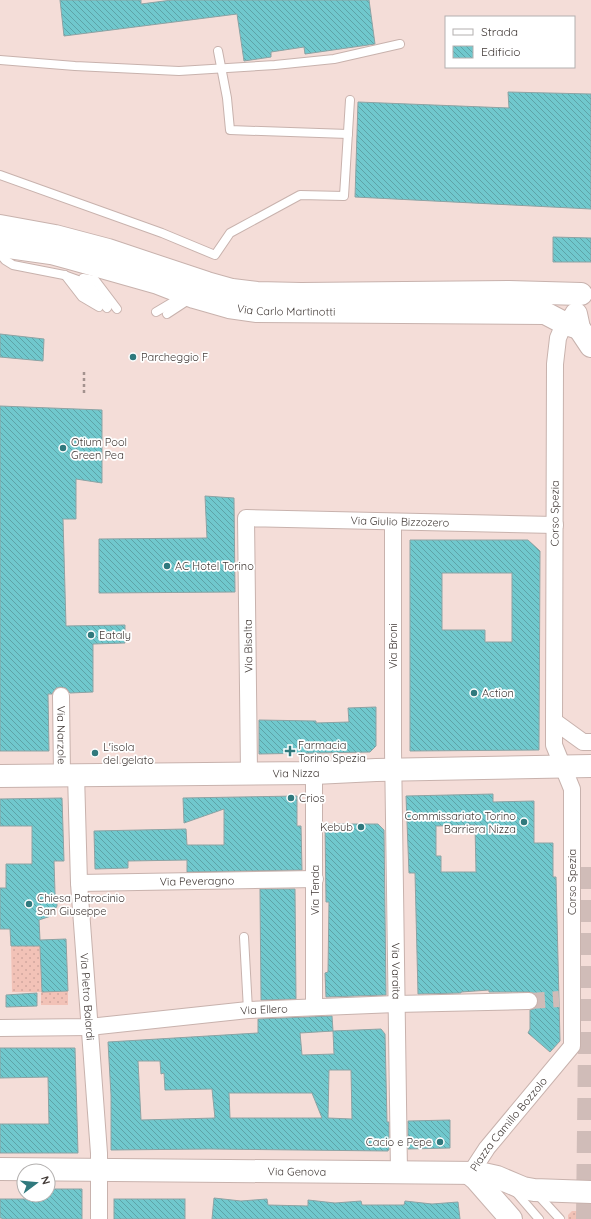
<svg xmlns="http://www.w3.org/2000/svg" width="591" height="1219" viewBox="0 0 591 1219" font-family="Quicksand,sans-serif">
  <style>
    .green { fill: url(#green-dots) }
    .building { fill: url(#building-back-hatch); stroke: #8ca3a4; fill-rule: evenodd }
    .lines { fill: none; stroke-linecap: round; stroke-linejoin: round }
    .street-tunnel { stroke: #d0bcb8; stroke-width: 16; stroke-dasharray: 16 8; stroke-linecap: butt }
    .secondary-tunnel { stroke: #d0bcb8; stroke-width: 22; stroke-dasharray: 22 11; stroke-linecap: butt }
    .lane-casing { stroke: #c8b2ad; stroke-width: 10 }
    .street-casing { stroke: #c8b2ad; stroke-width: 18 }
    .secondary-casing { stroke: #c8b2ad; stroke-width: 24 }
    .path { stroke: #a3928e; stroke-width: 2.5; stroke-dasharray: 3 3; stroke-linecap: butt }
    .lane { stroke: #fff; stroke-width: 8 }
    .street { stroke: #fff; stroke-width: 16 }
    .secondary { stroke: #fff; stroke-width: 22 }
    .poi-dot { fill: #30797d; stroke: #fff; stroke-width: 1.5 }
    .labels { text-anchor: middle; stroke-width: 3.5; stroke-linejoin: round; paint-order: stroke }
    .street-label { font-size: 11px; fill: #423a37; stroke: #fff }
    .poi-label { font-size: 11px; fill: #423a37; stroke: #fff; text-anchor: start }
  </style>
  <defs>
    <pattern id="green-dots" width="8" height="8" patternUnits="userSpaceOnUse"><rect width="8" height="8" fill="#f2c2b7"/><path d="M2 2h.1M6 6h.1" fill="none" stroke="#d1a79e" stroke-width="1.8" stroke-linecap="round"/></pattern>
    <pattern id="building-back-hatch" width="6" height="6" patternUnits="userSpaceOnUse"><rect width="6" height="6" fill="#70c8cd"/><path d="M-1 5l2 2M0 0l6 6M5-1l2 2" fill="none" stroke="#5ea3a7"/></pattern>
  </defs>
  <rect width="100%" height="100%" fill="#f4ddd8"/>
  <g class="green">
    <polygon points="11,946 40,946 42,992 68,991 68,1005 41,1005 41,992 12,992"/>
    <polygon points="572,1211 591,1211 591,1219 568,1219 568,1215"/>
  </g>
  <g class="building">
    <polygon points="60,0 141,0 141,4 172,0 369,0 375,44 305,54 304,47 271,52 271,57 244,61 237,14 64,36"/>
    <polygon points="508,92 591,94 591,209 355,197 358,102 509,108"/>
    <polygon points="553,237 591,238 591,262 553,262"/>
    <polygon points="0,334 44,339 43,361 0,357"/>
    <polygon points="0,406 102,410 102,483 76,479 76,519 63,519 66,626 125,625 125,643 93,644 93,692 70,693 66,688 60,687 56,688 52,694 48,694 49,751 0,751"/>
    <polygon points="205,496 234,498 235,592 99,593 99,539 207,538"/>
    <path d="M410 540H528L540 551 539 750 410 751ZM442 573H512V642H485V630H442Z"/>
    <polygon points="376,707 376,746 370,752 259,754 259,720 316,721 316,723 349,722 348,708"/>
    <path d="M493 794V802L534 801V843H553V877H556L560 1041 550 1052 528 1033 530 1029V1010L534 1009 537 1006 538 1001 537 996 533 993 529 992H489V990L461 992V993L418 994 415 873H409L406 796ZM475 825 476 872H441V856H436V826Z"/>
    <polygon points="297,796 297,826 301,826 302,870 187,872 187,860 128,861 128,868 95,869 94,831 186,829 187,845 224,845 224,809 184,823 183,798"/>
    <polygon points="62,798 64,861 54,861 55,893 57,902 57,906 51,916 39,920 40,940 66,939 68,991 42,992 40,946 11,946 10,929 0,929 0,888 6,888 6,864 32,864 32,826 0,826 0,799"/>
    <polygon points="325,824 378,824 384,830 386,995 326,997 325,973 328,972 329,902 326,902"/>
    <polygon points="260,889 295,889 296,999 261,1000"/>
    <polygon points="37,993 37,1006 6,1007 6,995"/>
    <path d="M332 1016 333 1031 381 1029 385 1034 387 1122H389V1150H388V1151L209 1149 111 1150V1095L108 1042 258 1033V1019ZM333 1031 334 1054 302 1055 300 1033ZM138 1061H160L161 1074 164 1073 165 1090 212 1089 215 1118 141 1120ZM329 1070H351L352 1119 328 1118ZM229 1093H312L322 1118H230Z"/>
    <polygon points="0,1048 75,1048 78,1153 0,1153 0,1124 49,1124 48,1077 0,1078"/>
    <polygon points="450,1120 450,1148 408,1149 408,1121"/>
    <polygon points="48,1189 82,1189 82,1219 2,1219 2,1218 0,1218 0,1199 27,1199 27,1195 48,1195"/>
    <polygon points="214,1198 241,1201 267,1199 268,1205 308,1206 308,1200 335,1203 361,1201 362,1205 404,1205 405,1201 432,1204 458,1202 460,1219 212,1219"/>
    <rect x="114" y="1199" width="71" height="20"/>
  </g>
  <g class="lines">
    <polyline class="street-tunnel" points="529,1001 559,999"/>
    <polyline class="secondary-tunnel" points="587,1219 591,860"/>
    <defs>
      <g id="lane">
        <polyline points="218,51 227,98 230,130 348,134"/>
        <polyline points="0,60 75,66 179,71 275,65 334,59 400,44"/>
        <polyline points="0,175 162,233 215,255 230,233 300,195 344,196 350,100"/>
        <polyline points="0,254 5,260 13,265 64,275 89,284 107,308"/>
        <polyline points="65,275 82,297 99,307"/>
        <polyline points="83,278 95,280 117,309"/>
        <polyline points="73,281 83,288 96,304"/>
        <polyline points="156,312 183,296"/>
        <polyline points="167,314 190,299"/>
        <polyline points="244,937 248,1010"/>
        <polyline points="514,1190 539,1219"/>
        <polyline points="537,1194 560,1219"/>
      </g>
      <g id="street">
        <path id="s1" d="M393 522V749L399 1172"/>
        <path id="s2" d="M61 696 62 775"/>
        <polyline points="554,721 583,742 591,742"/>
        <path id="s3" d="M249 773 246 518 555 525"/>
        <polyline points="314,773 314,1007"/>
        <path id="s4" d="M76 774 79 883 99 1153V1219"/>
        <path id="s5" d="M79 883 315 879"/>
        <path id="s6" d="M0 1028 89 1027 248 1010 396 1004 529 1001"/>
        <path id="s7" d="M470 1174 487 1148 572 1046V789L554 745V721L555 364 558 338 561 331 572 315"/>
      </g>
      <g id="secondary">
        <polyline points="0,226 55,236 108,250 207,283 232,290 257,293 301,294 509,292 581,294"/>
        <path id="s8" d="M0 246 51 253 73 259 158 283 194 297 229 307 257 311 545 313 566 324 579 328"/>
        <polyline points="576,314 579,328 591,346"/>
        <path id="s9" d="M0 776 314 773 376 770 591 766"/>
        <path id="s10" d="M0 1169 479 1173 497 1177 523 1188 534 1190 591 1192"/>
        <polyline points="470,1174 476,1179 511,1219"/>
      </g>
    </defs>
    <use href="#lane" class="lane-casing"/>
    <use href="#street" class="street-casing"/>
    <use href="#secondary" class="secondary-casing"/>
    <polyline class="path" points="84,393 84,370"/>
    <use href="#lane" class="lane"/>
    <use href="#street" class="street"/>
    <use href="#secondary" class="secondary"/>
  </g>
  <g class="poi-dot">
    <circle cx="133" cy="357" r="4"/>
    <circle cx="63" cy="448" r="4"/>
    <circle cx="167" cy="566" r="4"/>
    <circle cx="91" cy="635" r="4"/>
    <circle cx="474" cy="693" r="4"/>
    <path d="M288 745h4v4h4v4h-4v4h-4v-4h-4v-4h4z"/>
    <circle cx="95" cy="753" r="4"/>
    <circle cx="291" cy="798" r="4"/>
    <circle cx="524" cy="822" r="4"/>
    <circle cx="361" cy="827" r="4"/>
    <circle cx="29" cy="904" r="4"/>
    <circle cx="440" cy="1142" r="4"/>
  </g>
  <g class="labels">
    <g class="street-label">
      <text dy="4" stroke="none"><textPath href="#s8" startOffset="295">Via Carlo Martinotti</textPath></text>
      <text dy="4" stroke="none"><textPath href="#s7" startOffset="700">Corso Spezia</textPath></text>
      <text dy="4" stroke="none"><textPath href="#s3" startOffset="409">Via Giulio Bizzozero</textPath></text>
      <text transform="translate(248 646) rotate(-91)" y="4">Via Bisalta</text>
      <text transform="translate(393 646) rotate(-90)" y="4">Via Broni</text>
      <text dy="4" stroke="none"><textPath href="#s2" startOffset="39">Via Narzole</textPath></text>
      <text dy="4" stroke="none"><textPath href="#s9" startOffset="296">Via Nizza</textPath></text>
      <text dy="4" stroke="none"><textPath href="#s5" startOffset="118">Via Peveragno</textPath></text>
      <text transform="translate(572 882) rotate(-90)" y="4">Corso Spezia</text>
      <text transform="translate(315 890) rotate(-90)" y="4">Via Tenda</text>
      <text dy="4" stroke="none"><textPath href="#s1" startOffset="449">Via Varaita</textPath></text>
      <text dy="4" stroke="none"><textPath href="#s4" startOffset="223">Via Pietro Baiardi</textPath></text>
      <text dy="4" stroke="none"><textPath href="#s6" startOffset="265">Via Ellero</textPath></text>
      <text dy="4" stroke="none"><textPath href="#s7" startOffset="63">Piazza Camillo Bozzolo</textPath></text>
      <text dy="4" stroke="none"><textPath href="#s10" startOffset="297">Via Genova</textPath></text>
    </g>
    <g class="poi-label">
      <text x="141" y="361">Parcheggio F</text>
      <text x="71" y="446">Otium Pool<tspan x="71" dy="13">Green Pea</tspan></text>
      <text x="175" y="570">AC Hotel Torino</text>
      <text x="99" y="639">Eataly</text>
      <text x="482" y="697">Action</text>
      <text x="298" y="749">Farmacia<tspan x="298" dy="13">Torino Spezia</tspan></text>
      <text x="103" y="751">L'isola<tspan x="103" dy="13">del gelato</tspan></text>
      <text x="299" y="802">Crios</text>
      <text x="516" y="820" text-anchor="end">Commissariato Torino<tspan x="516" dy="13">Barriera Nizza</tspan></text>
      <text x="353" y="831" text-anchor="end">Kebub</text>
      <text x="37" y="902">Chiesa Patrocinio<tspan x="37" dy="13">San Giuseppe</tspan></text>
      <text x="432" y="1146" text-anchor="end">Cacio e Pepe</text>
    </g>
  </g>
  <rect x="445" y="16" width="130" height="52" fill="#ffffff" stroke="#b3b0af"/>
  <rect x="453" y="29" width="20" height="6" fill="#ffffff" stroke="#b3b0af"/>
  <text x="481" y="36" font-size="12" fill="#423a37">Strada</text>
  <rect x="453" y="46" width="20" height="12" fill="url(#building-back-hatch)" stroke="#b3b0af"/>
  <text x="481" y="56" font-size="12" fill="#423a37">Edificio</text>
  <g transform="translate(36 1183) rotate(74)"><circle r="19" fill="#ffffff" stroke="#b3b0af"/>
  <path d="M0-3L7 15L0 10L-7 15Z" fill="#30797d"/>
  <text y="-6" font-size="11" font-weight="bold" text-anchor="middle" fill="#423a37">N</text>
  </g>
</svg>
